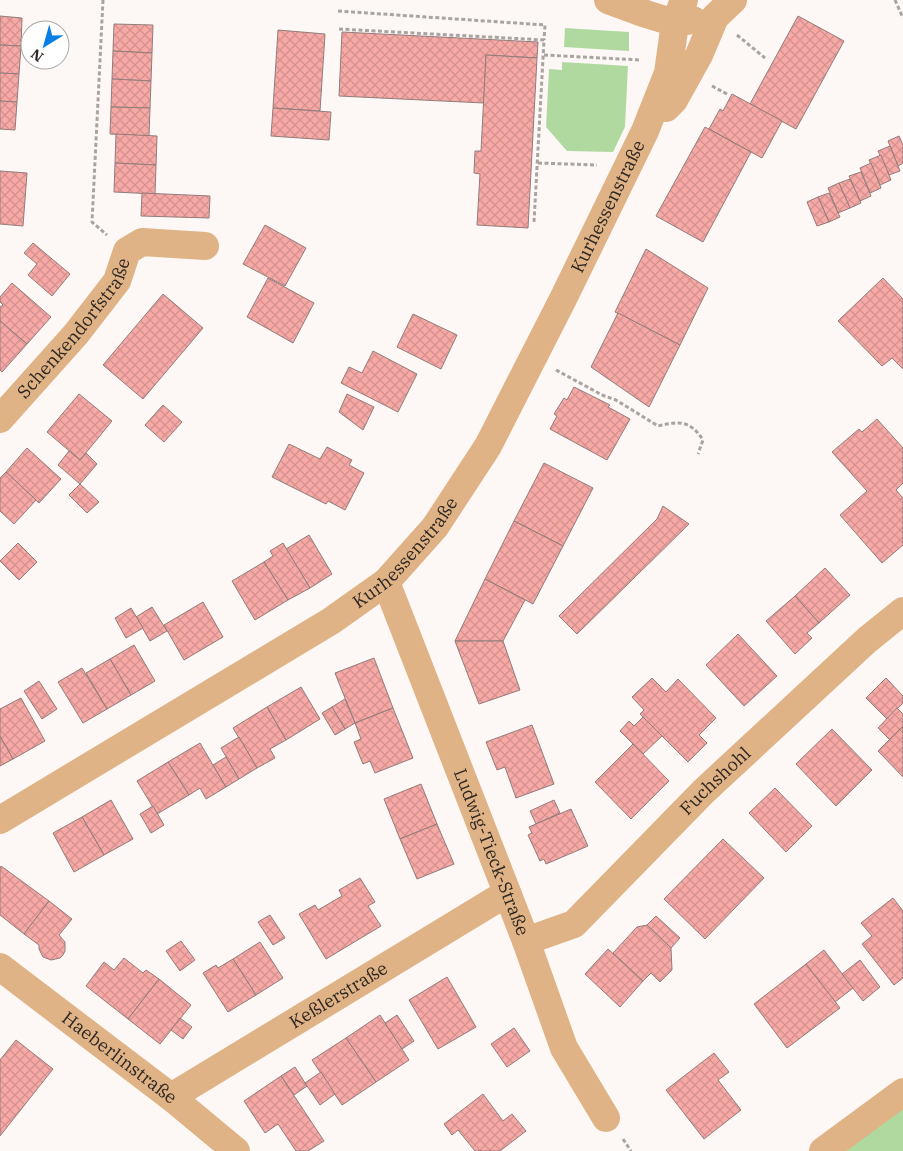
<svg xmlns="http://www.w3.org/2000/svg" width="903" height="1151" viewBox="0 0 903 1151" font-family="'IBM Plex Serif',serif">
  <style>
    .green { fill: #b0d9a0 }
    .building { fill: url(#building-cross-hatch); stroke: #927c7a }
    .lines { fill: none; stroke-linecap: round; stroke-linejoin: round }
    .path { stroke: #aaa4a1; stroke-width: 3; stroke-dasharray: 4 2.5; stroke-linecap: butt }
    .minor { stroke: #dfb385; stroke-width: 28 }
    .labels { text-anchor: middle; stroke-width: 5; stroke-linejoin: round; paint-order: stroke }
    .street-label { font-size: 18px; fill: #2f2723; stroke: #fff }
  </style>
  <defs>
    <pattern id="building-cross-hatch" width="8" height="8" patternUnits="userSpaceOnUse" patternTransform="scale(1.25)"><rect width="8" height="8" fill="#f7a9a6"/><path d="M0 0l8 8M0 8l8-8" fill="none" stroke="#d4918f"/></pattern>
  </defs>
  <rect width="100%" height="100%" fill="#fdf8f6"/>
  <g class="green">
    <polygon points="565,28 629,32 629,51 564,47"/>
    <polygon points="562,62 628,66 625,127 613,152 567,151 546,127 549,69 562,70"/>
    <polygon points="903,1102 903,1151 836,1151"/>
  </g>
  <g class="building">
    <polygon points="0,16 22,18 21,46 0,45"/>
    <polygon points="798,16 844,41 796,129 750,104"/>
    <polygon points="114,24 153,25 152,53 113,51"/>
    <polygon points="278,30 325,34 320,111 273,108"/>
    <polygon points="342,32 538,42 537,58 486,55 484,103 339,96"/>
    <polygon points="0,45 21,46 19,74 0,73"/>
    <polygon points="113,51 152,53 151,81 112,79"/>
    <polygon points="486,55 537,58 528,228 477,225 480,174 474,173 475,151 481,151"/>
    <polygon points="0,73 19,74 17,102 0,101"/>
    <polygon points="112,79 151,81 150,108 111,107"/>
    <polygon points="732,94 782,121 762,158 709,129 720,109 723,111"/>
    <polygon points="0,101 17,102 15,130 0,129"/>
    <polygon points="111,107 150,108 149,136 110,134"/>
    <polygon points="273,108 331,112 329,140 271,136"/>
    <polygon points="705,127 751,152 703,242 656,216"/>
    <polygon points="116,134 157,136 156,165 115,163"/>
    <polygon points="899,136 903,145 903,163 898,166 888,141"/>
    <polygon points="890,146 900,171 889,175 878,151"/>
    <polygon points="881,155 891,180 880,185 869,160"/>
    <polygon points="115,163 156,165 155,194 114,192"/>
    <polygon points="871,163 881,188 870,193 860,168"/>
    <polygon points="0,171 27,173 23,226 0,224"/>
    <polygon points="861,172 871,196 860,201 849,176"/>
    <polygon points="850,179 861,203 850,208 839,183"/>
    <polygon points="839,183 850,208 838,213 828,188"/>
    <polygon points="142,193 210,196 209,218 141,216"/>
    <polygon points="829,193 840,217 829,222 818,197"/>
    <polygon points="818,197 829,222 817,226 807,202"/>
    <polygon points="265,225 306,248 285,286 243,264"/>
    <polygon points="33,243 70,274 52,296 28,275 37,264 24,253"/>
    <polygon points="646,249 708,288 680,345 615,312"/>
    <polygon points="268,278 314,303 293,343 247,317"/>
    <polygon points="883,278 903,299 903,369 892,358 882,366 838,321"/>
    <polygon points="12,283 51,317 27,344 0,321 0,307 3,305 0,302 0,297"/>
    <polygon points="163,294 203,328 143,399 103,365"/>
    <polygon points="618,313 680,345 649,407 591,367"/>
    <polygon points="413,314 457,335 441,369 397,347"/>
    <polygon points="0,321 27,344 2,372 0,370"/>
    <polygon points="373,351 417,374 398,412 341,383 349,367 362,373"/>
    <polygon points="574,387 610,405 608,407 630,419 607,460 550,429 557,416 554,414 564,398 567,400"/>
    <polygon points="79,394 112,421 80,460 47,432"/>
    <polygon points="347,394 374,407 363,430 339,412"/>
    <polygon points="163,405 182,422 164,442 145,425"/>
    <polygon points="877,419 903,448 903,483 896,490 903,498 903,545 882,563 840,515 867,491 832,452 859,429 862,432"/>
    <polygon points="289,444 320,459 327,447 352,460 349,465 364,473 345,510 328,501 326,504 272,477"/>
    <polygon points="27,448 61,479 39,503 6,472"/>
    <polygon points="69,451 80,460 86,453 97,464 80,484 58,465"/>
    <polygon points="544,463 593,488 563,546 514,521"/>
    <polygon points="6,472 36,500 14,524 0,511 0,478"/>
    <polygon points="80,484 99,502 87,513 69,495"/>
    <polygon points="663,506 689,524 577,634 559,616 657,519"/>
    <polygon points="514,521 563,546 533,604 485,579"/>
    <polygon points="309,535 332,574 310,588 286,549"/>
    <polygon points="18,543 37,562 19,580 0,561"/>
    <polygon points="283,543 310,588 288,600 264,562 273,556 270,551"/>
    <polygon points="264,562 288,600 255,620 232,581"/>
    <polygon points="825,568 850,595 819,623 795,596"/>
    <polygon points="485,579 525,600 503,641 455,641"/>
    <polygon points="795,596 819,623 807,633 812,638 795,654 766,621"/>
    <polygon points="203,602 223,637 184,660 164,625"/>
    <polygon points="152,607 167,631 150,641 136,617"/>
    <polygon points="131,608 143,628 126,638 115,618"/>
    <polygon points="738,634 777,676 744,706 706,665"/>
    <polygon points="455,641 503,641 520,690 479,704"/>
    <polygon points="134,645 155,681 131,695 110,659"/>
    <polygon points="374,658 393,708 355,723 335,673"/>
    <polygon points="110,659 131,695 107,709 86,673"/>
    <polygon points="82,668 107,709 83,723 58,682"/>
    <polygon points="652,678 666,692 678,679 716,718 699,735 707,743 688,762 640,714 644,710 632,697"/>
    <polygon points="886,678 903,696 903,703 887,719 866,698"/>
    <polygon points="39,681 57,709 42,719 24,691"/>
    <polygon points="301,687 320,719 286,740 267,707"/>
    <polygon points="21,698 45,741 13,759 0,736 0,709"/>
    <polygon points="345,699 355,723 345,729 332,707"/>
    <polygon points="267,707 286,740 270,749 275,758 257,768 233,728"/>
    <polygon points="332,707 345,729 335,735 322,713"/>
    <polygon points="393,708 413,758 375,773 370,761 363,764 354,742 361,739 355,723"/>
    <polygon points="897,708 903,714 903,726 890,740 878,728"/>
    <polygon points="643,717 662,736 643,754 620,731 629,721 634,726"/>
    <polygon points="532,725 554,784 516,798 505,767 497,770 486,742"/>
    <polygon points="903,726 903,777 878,751"/>
    <polygon points="832,729 872,770 836,806 796,764"/>
    <polygon points="0,736 13,759 0,766"/>
    <polygon points="239,737 257,768 239,779 221,748"/>
    <polygon points="200,743 226,787 206,799 200,788 189,795 168,762"/>
    <polygon points="633,744 669,781 631,819 595,782"/>
    <polygon points="226,757 239,779 226,787 213,765"/>
    <polygon points="168,762 189,795 157,814 137,781"/>
    <polygon points="421,784 437,824 400,839 384,799"/>
    <polygon points="775,788 812,826 786,852 749,813"/>
    <polygon points="111,800 133,839 104,855 82,817"/>
    <polygon points="554,800 560,813 536,824 530,811"/>
    <polygon points="153,806 164,825 151,833 140,814"/>
    <polygon points="571,809 588,846 546,864 544,859 540,861 528,835 532,833 529,827"/>
    <polygon points="82,817 104,855 74,872 53,833"/>
    <polygon points="437,824 454,864 417,879 400,839"/>
    <polygon points="723,839 764,878 705,939 664,899"/>
    <polygon points="1,866 49,901 24,934 0,915 0,868"/>
    <polygon points="360,878 375,902 368,906 381,926 326,959 299,914 315,905 318,910 342,896 339,890"/>
    <polygon points="893,898 903,911 903,978 894,985 862,944 872,936 861,923"/>
    <polygon points="49,901 72,919 59,935 65,942 65,951 63,955 60,958 51,960 43,957 39,949 39,945 24,934"/>
    <polygon points="270,915 285,938 273,945 258,922"/>
    <polygon points="656,916 680,938 671,948 647,925"/>
    <polygon points="647,925 671,948 672,970 660,982 651,973 643,981 613,953 637,927"/>
    <polygon points="181,941 195,960 180,971 166,951"/>
    <polygon points="260,942 283,978 256,995 233,959"/>
    <polygon points="608,949 643,981 620,1007 585,974"/>
    <polygon points="824,950 853,988 835,1002 806,964"/>
    <polygon points="124,958 143,973 146,970 159,979 128,1019 86,986 104,962 114,970"/>
    <polygon points="233,959 256,995 228,1012 203,973 216,965 218,968"/>
    <polygon points="860,960 880,987 863,1001 842,974"/>
    <polygon points="806,964 840,1008 787,1048 754,1004"/>
    <polygon points="447,977 476,1027 438,1049 409,1000"/>
    <polygon points="159,979 191,1005 160,1044 128,1019"/>
    <polygon points="380,1015 409,1060 376,1082 346,1038"/>
    <polygon points="397,1015 414,1041 402,1049 385,1023"/>
    <polygon points="180,1018 192,1027 183,1039 171,1030"/>
    <polygon points="514,1028 530,1051 507,1067 491,1044"/>
    <polygon points="346,1038 376,1082 342,1105 312,1060"/>
    <polygon points="16,1040 53,1069 0,1136 0,1060"/>
    <polygon points="714,1053 729,1072 718,1080 741,1110 704,1139 666,1090"/>
    <polygon points="295,1067 307,1086 294,1095 281,1076"/>
    <polygon points="321,1072 335,1094 320,1105 305,1083"/>
    <polygon points="281,1076 324,1141 308,1151 296,1151 278,1124 265,1133 244,1101"/>
    <polygon points="483,1094 503,1121 512,1114 526,1131 500,1151 475,1151 458,1130 452,1135 444,1124"/>
  </g>
  <g class="lines">
    <g class="path">
      <polyline points="103,0 92,222 107,235"/>
      <polyline points="895,0 903,18"/>
      <polyline points="338,11 545,25 544,40"/>
      <polyline points="339,29 544,40 534,222"/>
      <polyline points="737,35 765,58"/>
      <polyline points="544,55 641,60"/>
      <polyline points="712,86 727,94"/>
      <polyline points="538,163 597,165"/>
      <path d="M556 370 602 395 616 400 658 426C679 421 690 420 703 440L698 454"/>
      <polyline points="623,1139 631,1151"/>
    </g>
    <g class="minor">
      <polyline points="608,0 646,14 675,23 693,20"/>
      <polyline points="666,108 674,100 699,55 715,17 733,0"/>
      <path id="s1" d="M0 419 76 334 117 281 127 251 142 242 205 246"/>
      <path id="s2" d="M386 582 526 941 564 1048 606 1118"/>
      <path id="s3" d="M0 820 331 621 386 582 435 527 488 446 563 299 645 131 668 73 675 23 684 0"/>
      <path id="s4" d="M526 941 574 924 704 791 867 640 903 611"/>
      <path id="s5" d="M0 967 171 1097 236 1151"/>
      <path id="s6" d="M171 1097 507 893"/>
      <polyline points="823,1151 903,1092"/>
    </g>
  </g>
  <g class="labels">
    <g class="street-label">
      <text dy="6" stroke="none"><textPath href="#s3" startOffset="892">Kurhessenstraße</textPath></text>
      <text dy="6" stroke="none"><textPath href="#s1" startOffset="118">Schenkendorfstraße</textPath></text>
      <text dy="6" stroke="none"><textPath href="#s3" startOffset="488">Kurhessenstraße</textPath></text>
      <text dy="6" stroke="none"><textPath href="#s4" startOffset="252">Fuchshohl</textPath></text>
      <text dy="6" stroke="none"><textPath href="#s2" startOffset="290">Ludwig-Tieck-Straße</textPath></text>
      <text dy="6" stroke="none"><textPath href="#s6" startOffset="196">Keßlerstraße</textPath></text>
      <text dy="6" stroke="none"><textPath href="#s5" startOffset="150">Haeberlinstraße</textPath></text>
    </g>
  </g>
  <g transform="translate(45 45) rotate(217)"><circle r="24" fill="#ffffff" stroke="#aca9a7"/>
  <path d="M0-4L9 19L0 12L-9 19Z" fill="#097ee4"/>
  <text y="-8" font-size="14" font-weight="bold" text-anchor="middle" fill="#2f2723">N</text>
  </g>
</svg>
